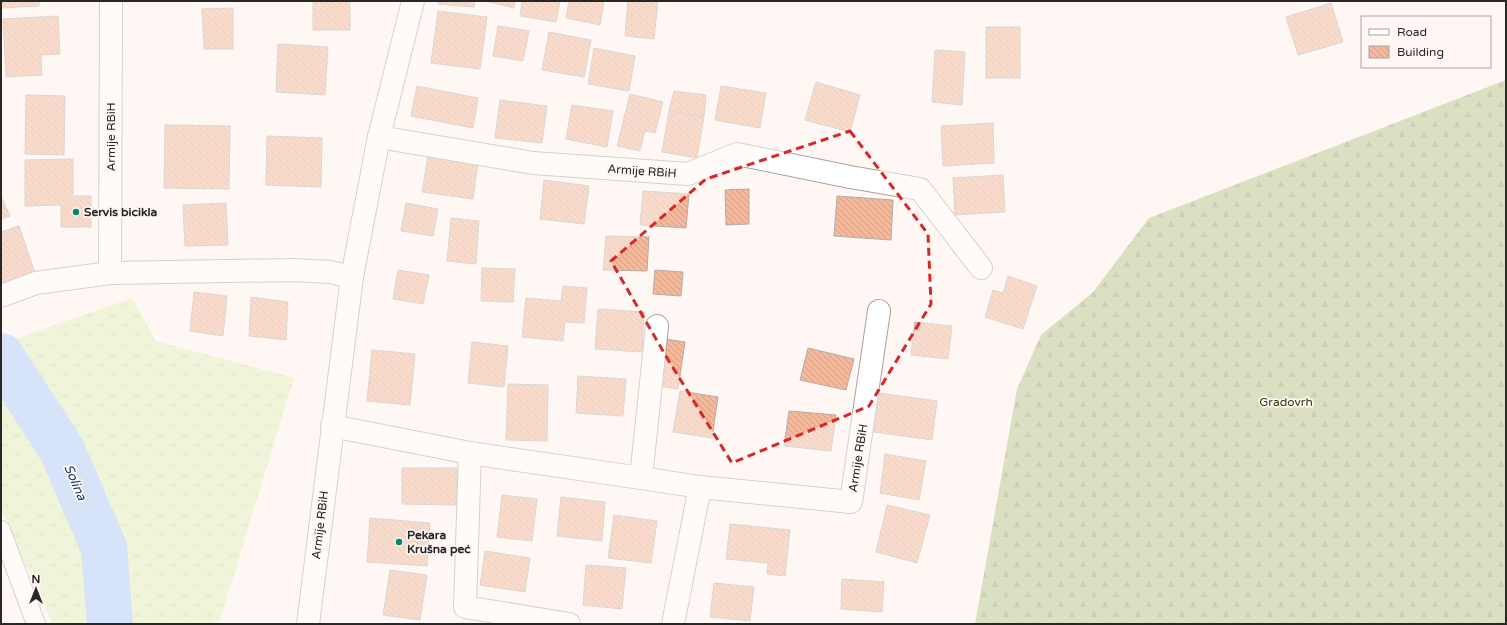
<svg xmlns="http://www.w3.org/2000/svg" width="1507" height="625" viewBox="0 0 1507 625" font-family="'Varela Round',sans-serif">
  <style>
    .grass { fill: url(#grass-tufts) }
    .forest { fill: url(#forest-firs) }
    .lines { fill: none; stroke-linecap: round; stroke-linejoin: round }
    .river { stroke: #a7c9fd; stroke-width: 46 }
    .building { fill: url(#building-back-hatch); stroke: #b3aca9 }
    .pedestrian-casing { stroke: #a9a3a0; stroke-width: 20 }
    .minor-casing { stroke: #a9a3a0; stroke-width: 24 }
    .secondary-casing { stroke: #a9a3a0; stroke-width: 24 }
    .pedestrian { stroke: #fff; stroke-width: 18 }
    .minor { stroke: #fff; stroke-width: 22 }
    .secondary { stroke: #fff; stroke-width: 22 }
    .marked { fill: none; stroke: #d62828; stroke-width: 3; stroke-dasharray: 8 5; stroke-linejoin: round }
    .poi-dot { fill: #00896e; stroke: #fef7f4; stroke-width: 1.5 }
    .labels { text-anchor: middle; stroke-width: 3.5; stroke-linejoin: round; paint-order: stroke }
    .street-label { font-size: 12px; fill: #292725; stroke: #fef7f4 }
    .poi-label { font-size: 12px; font-weight: bold; fill: #292725; stroke: #fef7f4; text-anchor: start }
    .park-label { font-size: 12px; fill: #2d3709; stroke: #fef7f4 }
    .water-label { font-size: 13px; font-style: italic; fill: #133c78; stroke: #fef7f4 }
  </style>
  <defs>
    <pattern id="grass-tufts" width="24" height="20" patternUnits="userSpaceOnUse"><rect width="24" height="20" fill="#e1f0b7"/><path d="M3 7l-1-3M5 7V3M7 7l1-3M15 17l-1-3M17 17v-4M19 17l1-3" fill="none" stroke="#c1ce9d"/></pattern>
    <pattern id="forest-firs" width="22" height="20" patternUnits="userSpaceOnUse"><rect width="22" height="20" fill="#b3c388"/><path d="M5 1l3.5 6h-7zM16 11l3.5 6h-7z" fill="#929e6f"/></pattern>
    <pattern id="building-back-hatch" width="6" height="6" patternUnits="userSpaceOnUse"><rect width="6" height="6" fill="#f5b999"/><path d="M-1 5l2 2M0 0l6 6M5-1l2 2" fill="none" stroke="#d29f84"/></pattern>
  </defs>
  <rect width="100%" height="100%" fill="#fef7f4"/>
  <polygon class="grass" points="132,298 156,341 294,378 220,620 209,624 53,624 1,511 1,344"/>
  <polygon class="forest" points="1506,80 1506,624 975,624 1017,389 1041,335 1093,292 1149,218"/>
  <g class="lines">
    <polyline class="river" points="1,356 62,450 104,548 110,624"/>
  </g>
  <g class="building">
    <polygon points="1,1 39,1 39,6 1,8"/>
    <rect x="313" y="1" width="37" height="29"/>
    <polygon points="439,1 475,1 474,7 438,4"/>
    <polygon points="485,1 515,1 514,8"/>
    <polygon points="522,1 560,1 556,22 520,16"/>
    <polygon points="569,1 604,1 600,25 566,18"/>
    <polygon points="628,1 658,1 654,39 625,36"/>
    <polygon points="1331,3 1343,42 1298,55 1286,17"/>
    <polygon points="233,8 233,49 204,49 202,9"/>
    <polygon points="438,11 487,17 480,69 431,63"/>
    <polygon points="58,16 60,54 41,55 42,75 6,77 3,19"/>
    <polygon points="498,26 529,31 523,61 493,56"/>
    <rect x="986" y="27" width="34" height="51"/>
    <polygon points="549,32 591,40 584,77 542,70"/>
    <polygon points="278,44 328,47 325,95 276,92"/>
    <polygon points="594,48 635,56 629,91 588,84"/>
    <polygon points="935,50 965,52 962,105 932,102"/>
    <polygon points="816,82 860,95 850,132 805,120"/>
    <polygon points="417,86 478,98 473,128 411,116"/>
    <polygon points="721,86 766,93 760,128 715,120"/>
    <polygon points="674,91 706,95 704,117 669,111"/>
    <polygon points="630,94 663,102 655,133 645,131 640,151 617,146"/>
    <polygon points="26,95 65,96 64,155 25,154"/>
    <polygon points="500,100 547,106 542,143 495,138"/>
    <polygon points="572,105 613,111 607,147 566,139"/>
    <polygon points="669,111 704,117 697,158 662,152"/>
    <polygon points="993,123 994,163 943,166 941,126"/>
    <polygon points="165,125 230,126 229,189 164,188"/>
    <polygon points="267,136 322,138 321,187 266,185"/>
    <polygon points="428,155 478,162 473,199 422,192"/>
    <polygon points="73,159 73,196 91,196 91,227 61,227 61,205 25,206 25,160"/>
    <polygon points="1003,175 1005,212 955,215 953,178"/>
    <polygon points="544,180 589,186 584,224 540,219"/>
    <polygon points="749,189 749,224 726,225 725,190"/>
    <polygon points="643,191 689,194 686,228 640,225"/>
    <polygon points="1,196 10,216 1,219"/>
    <polygon points="837,196 893,200 891,240 834,236"/>
    <polygon points="226,203 228,245 185,246 183,205"/>
    <polygon points="406,203 438,209 433,236 401,231"/>
    <polygon points="451,218 479,221 476,264 447,261"/>
    <polygon points="19,226 35,273 1,285 1,232"/>
    <polygon points="606,236 649,237 647,271 603,270"/>
    <polygon points="482,268 515,269 513,302 481,301"/>
    <polygon points="398,270 429,275 423,304 393,299"/>
    <polygon points="655,270 683,272 681,296 653,294"/>
    <polygon points="1008,276 1037,286 1023,329 985,317 993,290 1003,293"/>
    <polygon points="563,286 587,288 584,323 565,322 563,341 522,337 526,298 561,301"/>
    <polygon points="194,292 227,296 223,336 190,331"/>
    <polygon points="251,297 288,302 286,340 249,336"/>
    <polygon points="598,309 644,312 642,352 595,349"/>
    <polygon points="915,322 952,326 948,359 911,355"/>
    <polygon points="665,339 685,342 678,389 658,386"/>
    <polygon points="472,342 508,346 504,387 468,383"/>
    <polygon points="808,348 854,359 846,390 800,380"/>
    <polygon points="372,350 415,354 410,405 367,401"/>
    <polygon points="578,376 626,379 623,416 576,413"/>
    <polygon points="508,384 548,385 547,441 506,440"/>
    <polygon points="680,391 718,397 712,438 673,432"/>
    <polygon points="879,393 937,401 932,440 874,432"/>
    <polygon points="789,411 836,415 831,451 784,446"/>
    <polygon points="885,454 926,461 919,500 880,493"/>
    <polygon points="402,468 457,468 457,505 402,504"/>
    <polygon points="502,495 537,499 532,541 497,537"/>
    <polygon points="561,497 605,502 602,541 557,536"/>
    <polygon points="887,505 930,515 917,563 876,552"/>
    <polygon points="614,515 657,521 651,563 608,558"/>
    <polygon points="370,518 430,523 427,566 367,562"/>
    <polygon points="730,524 790,530 785,576 767,574 768,563 726,559"/>
    <polygon points="485,551 530,558 525,592 480,585"/>
    <polygon points="586,565 626,568 622,609 583,605"/>
    <polygon points="390,570 427,575 420,620 383,615"/>
    <polygon points="842,579 884,582 882,612 841,609"/>
    <polygon points="714,583 754,587 750,621 710,617"/>
  </g>
  <g class="lines">
    <defs>
      <polyline id="pedestrian" points="1,530 36,624"/>
      <g id="minor">
        <polyline points="379,137 533,163 688,174 737,154 850,177 920,189 981,268"/>
        <polyline points="110,273 111,1"/>
        <polyline points="1,296 36,283 110,273 294,270 330,272 352,277"/>
        <polyline points="332,426 470,453 641,478 700,487 851,502 879,311"/>
        <polyline points="470,453 465,607 569,624"/>
        <polyline points="641,478 657,326"/>
        <polyline points="673,624 700,487"/>
      </g>
      <polyline id="secondary" points="308,624 352,277 379,137 413,1"/>
    </defs>
    <use href="#pedestrian" class="pedestrian-casing"/>
    <use href="#minor" class="minor-casing"/>
    <use href="#secondary" class="secondary-casing"/>
    <use href="#pedestrian" class="pedestrian"/>
    <use href="#minor" class="minor"/>
    <use href="#secondary" class="secondary"/>
  </g>
  <path d="M0 0H1507V625H0ZM850 131 928 234 931 304 869 406 732 463 667 358 611 261 706 179Z" fill="#fef7f4" fill-opacity=".55" fill-rule="evenodd"/>
  <path class="marked" d="M850 131 928 234 931 304 869 406 732 463 667 358 611 261 706 179Z"/>
  <g class="poi-dot">
    <circle cx="76" cy="212" r="4"/>
    <circle cx="399" cy="542" r="4"/>
  </g>
  <g class="labels">
    <g class="street-label">
      <text transform="translate(111 137) rotate(-90)" y="4">Armije RBiH</text>
      <text transform="translate(642 171) rotate(4)" y="4">Armije RBiH</text>
      <text transform="translate(858 458) rotate(-81)" y="4">Armije RBiH</text>
      <text transform="translate(320 525) rotate(-83)" y="4">Armije RBiH</text>
    </g>
    <g class="poi-label">
      <text x="84" y="216">Servis bicikla</text>
      <text x="407" y="539">Pekara<tspan x="407" dy="14">Krušna peć</tspan></text>
    </g>
    <g class="park-label">
      <text x="1286" y="406">Gradovrh</text>
    </g>
    <g class="water-label">
      <text transform="translate(76 482) rotate(67)" y="5">Solina</text>
    </g>
  </g>
  <rect width="1507" height="625" fill="none" stroke="#292725" stroke-width="4"/>
  <rect x="1361" y="16" width="130" height="52" fill="#fef7f4" stroke="#a9a4a1"/>
  <rect x="1369" y="29" width="20" height="6" fill="#ffffff" stroke="#a9a4a1"/>
  <text x="1397" y="36" font-size="12" fill="#292725">Road</text>
  <rect x="1369" y="46" width="20" height="12" fill="url(#building-back-hatch)" stroke="#a9a4a1"/>
  <text x="1397" y="56" font-size="12" fill="#292725">Building</text>
  <g transform="translate(36 589)" stroke="#fef7f4" stroke-width="3" paint-order="stroke">
  <path d="M0-3L7 15L0 10L-7 15Z" fill="#292725"/>
  <text y="-6" font-size="11" font-weight="bold" text-anchor="middle" fill="#292725">N</text>
  </g>
</svg>
